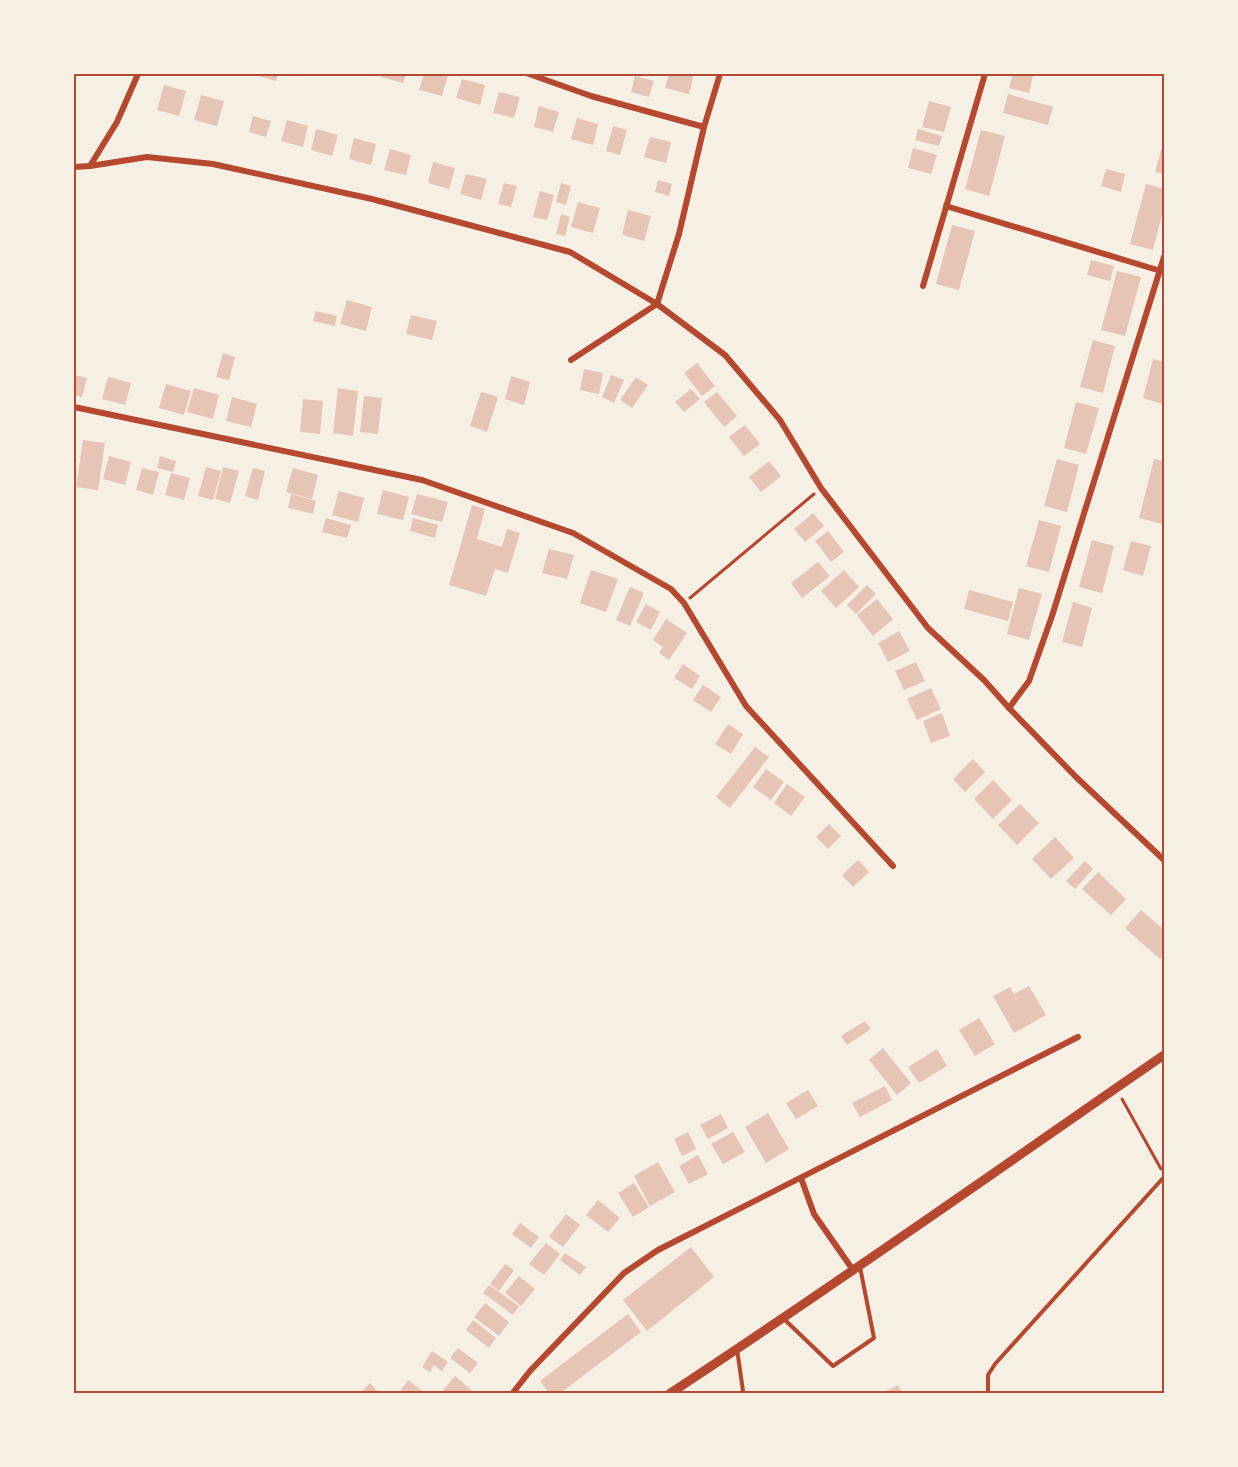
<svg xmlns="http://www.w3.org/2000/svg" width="1238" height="1467" viewBox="0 0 1238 1467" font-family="'Golos Text',sans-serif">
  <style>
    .building { fill: #e6c5b7 }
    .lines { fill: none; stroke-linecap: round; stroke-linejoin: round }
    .path { stroke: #b5482f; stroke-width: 3 }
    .service { stroke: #b5482f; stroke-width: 4 }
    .minor { stroke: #b5482f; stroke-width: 6 }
    .tertiary { stroke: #b5482f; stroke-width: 9 }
    .neatline { fill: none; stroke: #b5482f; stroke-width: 2 }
  </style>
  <rect width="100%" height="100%" fill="#f6efe4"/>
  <g class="building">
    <polygon points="252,74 278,74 276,81"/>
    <polygon points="382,74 406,74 403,83 381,77"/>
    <polygon points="424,74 448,74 442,96 419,90"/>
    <polygon points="669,74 694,74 689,94 665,88"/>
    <polygon points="1013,74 1028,74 1033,75 1029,93 1009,88"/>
    <polygon points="635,76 654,81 649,97 631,92"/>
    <polygon points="462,79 485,85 480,105 456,98"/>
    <polygon points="164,85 186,91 179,116 157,110"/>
    <polygon points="499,92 520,97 514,118 493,113"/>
    <polygon points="1008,94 1053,107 1048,125 1003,113"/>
    <polygon points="201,95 224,101 217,126 194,120"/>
    <polygon points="929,101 951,107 944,132 922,127"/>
    <polygon points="539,106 559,112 553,132 534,127"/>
    <polygon points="253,116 271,121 266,137 249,132"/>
    <polygon points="577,118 598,124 593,145 571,139"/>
    <polygon points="287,120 308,126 303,147 281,141"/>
    <polygon points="613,126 627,130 620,155 606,151"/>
    <polygon points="316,129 338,135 332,156 311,150"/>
    <polygon points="918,129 942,136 939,146 915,140"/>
    <polygon points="981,130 1005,136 989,196 965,189"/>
    <polygon points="650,137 671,142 666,163 644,157"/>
    <polygon points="354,138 376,144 371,165 349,159"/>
    <polygon points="1164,139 1164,174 1155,172"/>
    <polygon points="913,148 937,155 931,174 908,168"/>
    <polygon points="390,149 411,155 406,175 384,170"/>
    <polygon points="433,162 455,168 449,189 428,183"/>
    <polygon points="1106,169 1125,174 1121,192 1101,186"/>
    <polygon points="466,174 487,179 481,200 460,194"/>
    <polygon points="658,180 672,184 669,196 655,192"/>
    <polygon points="504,183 517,186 511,207 498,204"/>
    <polygon points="561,183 571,186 566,205 556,202"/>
    <polygon points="1146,184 1164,189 1164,207 1153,250 1130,244"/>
    <polygon points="540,191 554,195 547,220 533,217"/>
    <polygon points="578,202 600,208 593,233 571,227"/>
    <polygon points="628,210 651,216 644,241 622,235"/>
    <polygon points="561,214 570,217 565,236 556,234"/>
    <polygon points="952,225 975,231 959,290 936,284"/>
    <polygon points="1091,260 1114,266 1110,281 1087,275"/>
    <polygon points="1117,271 1141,277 1125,336 1101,330"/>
    <polygon points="347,300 372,307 366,331 340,324"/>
    <polygon points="316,311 337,316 335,326 313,321"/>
    <polygon points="411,315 437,321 432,340 406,334"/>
    <polygon points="1093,340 1115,346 1103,393 1080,387"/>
    <polygon points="223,353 235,357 229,380 216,377"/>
    <polygon points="1153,359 1164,362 1164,396 1162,404 1143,398"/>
    <polygon points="697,363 715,386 702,396 684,373"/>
    <polygon points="584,369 603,373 599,394 580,390"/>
    <polygon points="74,375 87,378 82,397 74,395"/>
    <polygon points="611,375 624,380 614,403 602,397"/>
    <polygon points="511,376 530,382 524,405 505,399"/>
    <polygon points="108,377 131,383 125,405 102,399"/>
    <polygon points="636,377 648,385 632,408 620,400"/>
    <polygon points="166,384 191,391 184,415 159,408"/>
    <polygon points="194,388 219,395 213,419 187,412"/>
    <polygon points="338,388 358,391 353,436 333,433"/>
    <polygon points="691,389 700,399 684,412 675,402"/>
    <polygon points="481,392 498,397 487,432 470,426"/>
    <polygon points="717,392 737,416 724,427 704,402"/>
    <polygon points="364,396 382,398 378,434 360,432"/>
    <polygon points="232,397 257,404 251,427 226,421"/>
    <polygon points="303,399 323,401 320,434 300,432"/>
    <polygon points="1076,402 1099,408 1086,454 1064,448"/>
    <polygon points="745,425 760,444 744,456 729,437"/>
    <polygon points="83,440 105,443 98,490 76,487"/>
    <polygon points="109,456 131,462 125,485 103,479"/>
    <polygon points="160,456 176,461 173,472 157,468"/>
    <polygon points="1057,459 1079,465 1067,512 1044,506"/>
    <polygon points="1154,459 1164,461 1164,515 1162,524 1139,518"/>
    <polygon points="769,461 781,476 761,492 749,477"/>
    <polygon points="206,467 221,471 213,500 198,496"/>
    <polygon points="223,467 239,471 230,503 215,499"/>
    <polygon points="142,468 159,472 153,495 136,490"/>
    <polygon points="253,468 265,471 258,500 245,496"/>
    <polygon points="293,468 318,475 312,499 286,492"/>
    <polygon points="171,473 190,478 184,500 165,495"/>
    <polygon points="383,490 409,497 403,520 377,514"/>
    <polygon points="339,491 364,498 358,522 332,515"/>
    <polygon points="291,494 316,501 313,514 288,508"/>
    <polygon points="417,494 448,502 442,522 411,514"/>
    <polygon points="472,505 485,509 477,539 502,547 507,529 520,533 508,573 495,569 486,596 449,585"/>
    <polygon points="813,513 824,526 805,542 794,529"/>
    <polygon points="326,518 351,525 347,538 322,532"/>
    <polygon points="413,518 438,525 435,538 410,531"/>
    <polygon points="1039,520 1061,526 1049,572 1026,566"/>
    <polygon points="828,531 844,552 831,562 815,541"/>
    <polygon points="1092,540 1114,546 1102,593 1079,587"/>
    <polygon points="1131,541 1151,546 1143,576 1123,570"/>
    <polygon points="549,549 574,555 567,579 542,573"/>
    <polygon points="818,562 830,576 802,598 791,583"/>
    <polygon points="591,570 618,579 606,612 580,603"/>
    <polygon points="844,570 859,587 836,608 821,591"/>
    <polygon points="867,585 876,594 856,614 847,605"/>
    <polygon points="630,587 644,593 630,626 616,620"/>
    <polygon points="1019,588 1042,594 1029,640 1007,634"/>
    <polygon points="969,590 1013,602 1008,621 964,609"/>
    <polygon points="877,599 893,619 873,636 857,615"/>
    <polygon points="1073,602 1092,608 1082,647 1062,642"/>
    <polygon points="646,604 660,612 651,630 636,622"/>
    <polygon points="666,619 687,633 669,660 659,653 663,647 653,640"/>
    <polygon points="899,631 910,651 888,662 878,643"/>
    <polygon points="916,662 925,681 904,690 895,671"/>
    <polygon points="683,664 700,676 692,689 674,678"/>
    <polygon points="703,685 721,697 711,712 693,700"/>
    <polygon points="931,688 941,709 917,720 907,699"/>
    <polygon points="942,713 950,736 931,743 923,721"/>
    <polygon points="728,724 743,734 731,754 715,744"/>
    <polygon points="755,747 769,757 730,808 716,797"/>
    <polygon points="973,759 985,772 965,792 953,779"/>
    <polygon points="766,769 784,782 771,800 753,787"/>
    <polygon points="993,780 1012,800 993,819 974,799"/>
    <polygon points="787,784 805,797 791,816 774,803"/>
    <polygon points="1020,804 1039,823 1017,845 998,825"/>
    <polygon points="829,824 841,836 828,849 816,837"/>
    <polygon points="1055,837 1074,858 1051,879 1032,859"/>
    <polygon points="858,860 869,872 853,887 842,875"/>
    <polygon points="1085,861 1093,869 1075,889 1066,881"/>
    <polygon points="1098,872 1126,899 1111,915 1082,889"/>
    <polygon points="1141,910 1164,930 1164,954 1160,959 1125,928"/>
    <polygon points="1029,986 1046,1015 1014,1033 993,996 1010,987 1014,994"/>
    <polygon points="979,1018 995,1044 975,1056 959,1030"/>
    <polygon points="865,1021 871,1029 847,1045 841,1036"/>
    <polygon points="883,1048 911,1083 897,1095 869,1060"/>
    <polygon points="937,1049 947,1066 919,1083 908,1067"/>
    <polygon points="885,1086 892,1100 860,1117 852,1103"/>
    <polygon points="808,1090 818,1106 796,1119 786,1103"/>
    <polygon points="768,1113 789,1149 766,1163 745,1127"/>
    <polygon points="721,1114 728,1128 708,1139 700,1125"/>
    <polygon points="688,1132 696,1149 682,1156 674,1139"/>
    <polygon points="733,1132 745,1152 723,1164 711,1144"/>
    <polygon points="698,1155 708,1174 689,1184 679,1166"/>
    <polygon points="658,1162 675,1192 650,1206 634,1176"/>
    <polygon points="634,1183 649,1207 633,1217 618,1193"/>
    <polygon points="598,1200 620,1218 608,1232 586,1215"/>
    <polygon points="566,1214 580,1225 563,1247 549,1237"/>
    <polygon points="520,1223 539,1237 531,1248 512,1234"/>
    <polygon points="546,1243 560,1254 544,1275 529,1264"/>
    <polygon points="691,1247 714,1277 647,1331 623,1300"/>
    <polygon points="565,1253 586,1267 580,1275 560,1260"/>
    <polygon points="505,1264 514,1270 499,1291 490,1284"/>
    <polygon points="519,1276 535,1289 521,1306 505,1293"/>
    <polygon points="489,1285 519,1306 513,1315 483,1293"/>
    <polygon points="485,1303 509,1322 499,1336 474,1317"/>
    <polygon points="628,1314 641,1332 559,1394 550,1394 540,1381"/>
    <polygon points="473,1320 496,1338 489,1348 466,1330"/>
    <polygon points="458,1348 478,1363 470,1373 450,1358"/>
    <polygon points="432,1351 448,1362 442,1371 434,1365 430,1372 422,1367"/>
    <polygon points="455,1376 476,1394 440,1394"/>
    <polygon points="408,1380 426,1394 398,1394"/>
    <polygon points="370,1383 380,1394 359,1394"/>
    <polygon points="898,1385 903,1394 881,1394"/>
  </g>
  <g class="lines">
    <g class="path">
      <polyline points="690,598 814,494"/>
      <polyline points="1122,1099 1161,1169"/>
    </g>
    <g class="service">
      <polyline points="784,1319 833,1366 874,1338 860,1267"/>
      <polyline points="737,1349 743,1391 739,1394"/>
      <polyline points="988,1394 988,1375 995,1364 1164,1177"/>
    </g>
    <g class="minor">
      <polyline points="529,74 591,96 704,127"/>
      <polyline points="90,166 117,122 138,74"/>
      <polyline points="74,167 90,166 147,157 213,164 372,199 570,252 657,304 725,355 780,420 821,488 928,628 984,680 1009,708 1076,777 1164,860"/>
      <polyline points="946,206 1164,272"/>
      <polyline points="923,286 985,74"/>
      <polyline points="571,360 657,304 679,234 704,127 720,74"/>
      <polyline points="74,407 422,480 573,533 671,589 684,603 746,706 893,866"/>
      <polyline points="1009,708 1029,681 1052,616 1164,257"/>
      <polyline points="801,1178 814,1214 853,1270"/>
      <polyline points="512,1394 530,1371 624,1273 658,1250 1078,1037"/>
    </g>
    <path class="tertiary" d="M669 1394C837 1284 1000 1168 1164 1055"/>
  </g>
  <rect width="1238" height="1467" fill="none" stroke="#f6efe4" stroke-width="150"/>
  <rect x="75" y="75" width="1088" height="1317" class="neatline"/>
</svg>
